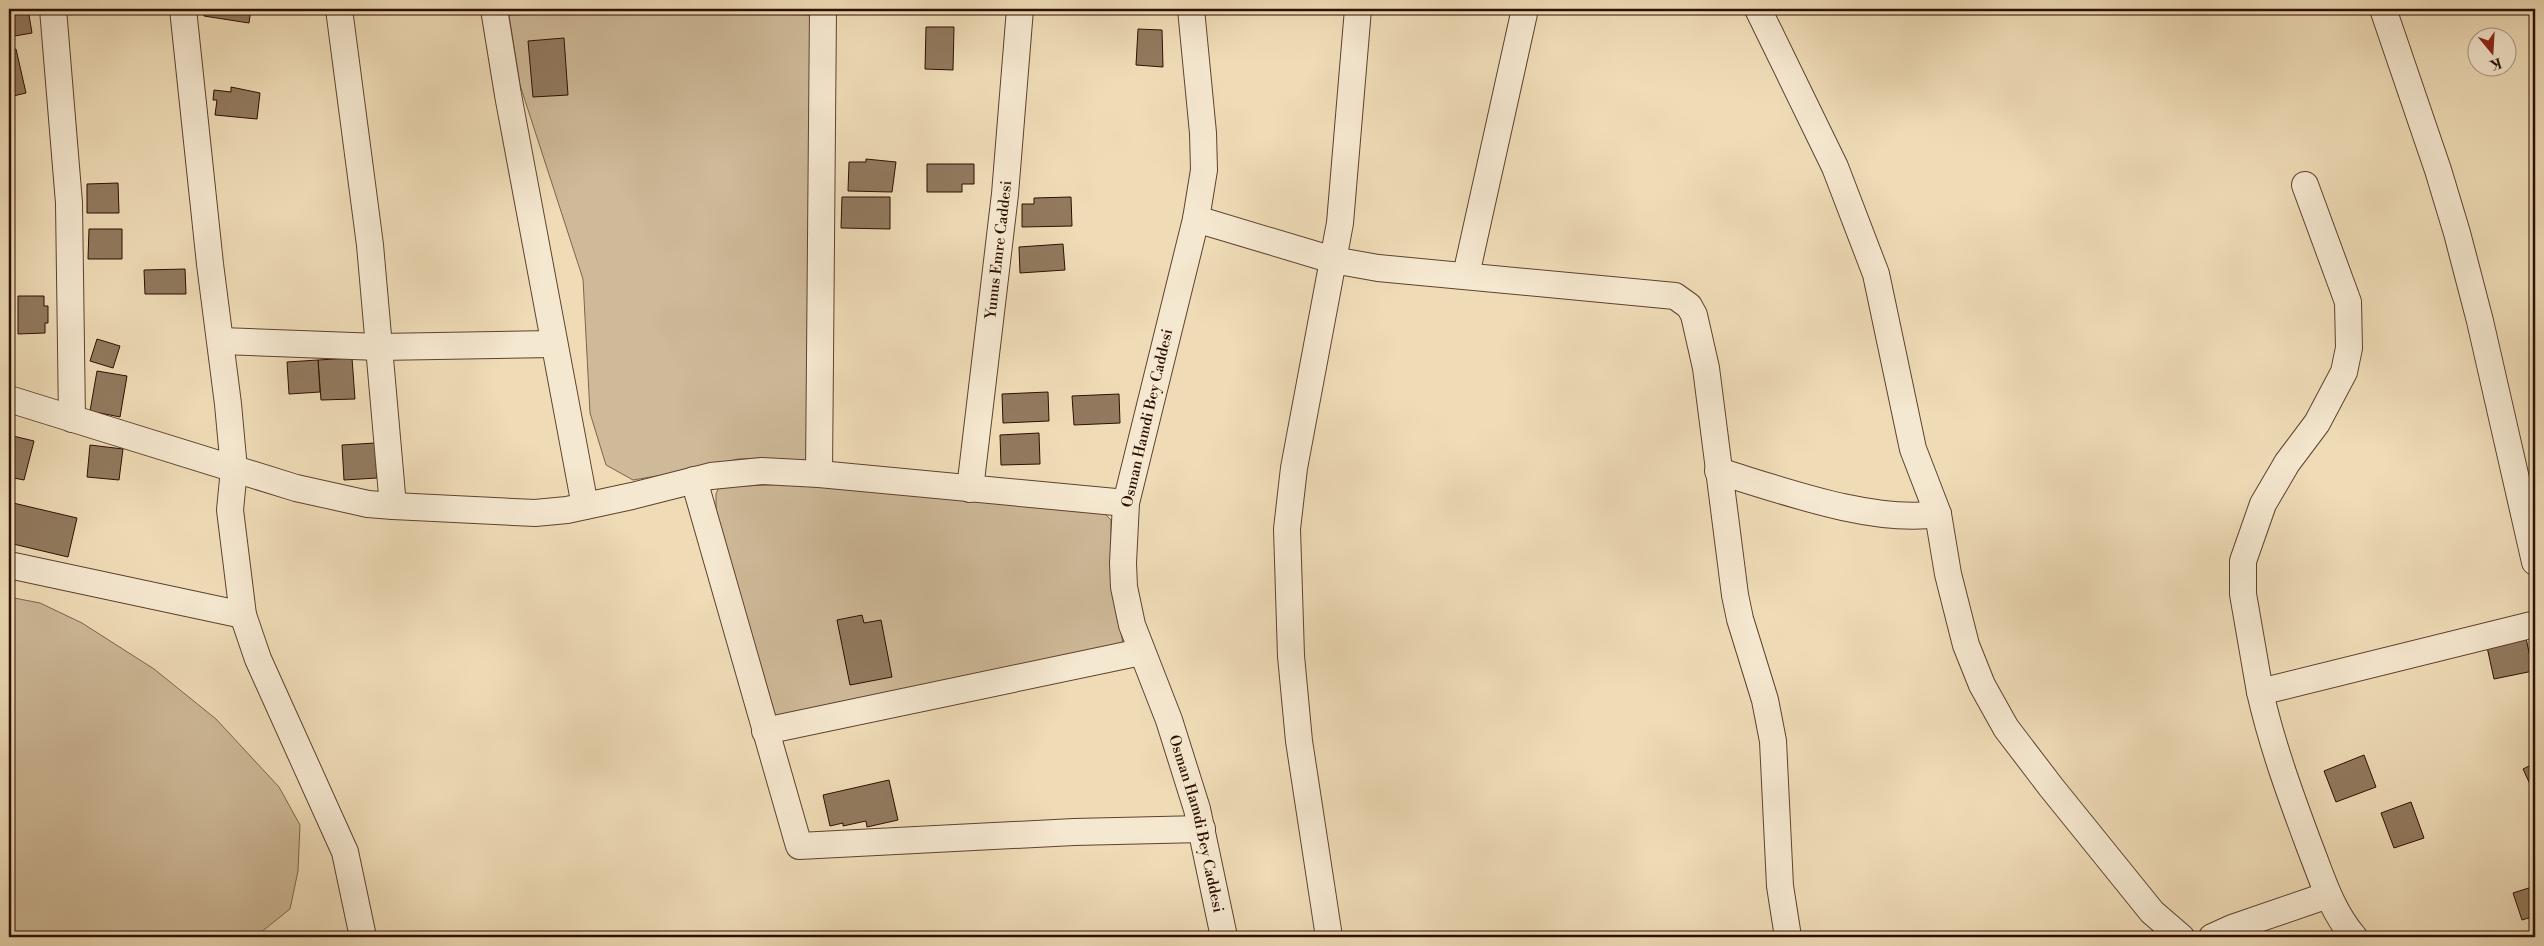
<svg xmlns="http://www.w3.org/2000/svg" width="2544" height="946" viewBox="0 0 2544 946" font-family="'Libre Bodoni',serif">
  <style>
    .green { fill: #ceb998; stroke: #7e644c }
    .building { fill: #927a5f; stroke: #2d0f00 }
    .lines { fill: none; stroke-linecap: round; stroke-linejoin: round }
    .minor-casing { stroke: #5e422e; stroke-width: 28 }
    .minor { stroke: #f5e8d0; stroke-width: 26 }
    .labels { text-anchor: middle; stroke-width: 5; stroke-linejoin: round; paint-order: stroke }
    .street-label { font-size: 15px; fill: #2d0f00; stroke: #f5e8d0 }
  </style>
  <rect width="100%" height="100%" fill="#efdcb7"/>
  <filter id="stains"><feTurbulence type="fractalNoise" baseFrequency=".004" numOctaves="4"/><feColorMatrix values="0 0 0 0 .2 0 0 0 0 .09 0 0 0 0 .02 0 0 0 .5 -.17"/></filter>
  <radialGradient id="worn" r=".72"><stop offset=".6" stop-color="#630" stop-opacity="0"/><stop offset="1" stop-color="#630" stop-opacity=".3"/></radialGradient>
  <g class="green">
    <polygon points="688,11 810,15 810,269 807,466 761,458 738,459 686,471 633,480 606,465 590,413 583,279 520,85 509,15"/>
    <polygon points="794,484 1101,510 1111,520 1111,586 1123,643 773,719 716,515 716,494 719,487"/>
    <polygon points="9,597 40,603 82,623 154,669 216,719 279,787 300,825 298,871 290,909 255,937 9,937"/>
  </g>
  <g class="building">
    <polygon points="9,9 28,9 32,33 9,37"/>
    <polygon points="205,9 251,9 249,23 204,16"/>
    <polygon points="926,27 954,27 953,70 925,69"/>
    <polygon points="1138,29 1162,30 1163,67 1136,65"/>
    <polygon points="564,38 568,95 533,97 528,41"/>
    <polygon points="16,49 26,93 9,97 9,51"/>
    <polygon points="231,87 260,93 257,119 215,115 217,100 213,100 214,90 231,92"/>
    <polygon points="866,159 896,162 892,192 848,191 849,162 866,162"/>
    <polygon points="927,164 974,164 974,184 962,184 962,192 927,192"/>
    <polygon points="118,183 119,213 87,213 87,184"/>
    <polygon points="842,197 890,197 890,229 841,228"/>
    <polygon points="1071,197 1072,226 1022,227 1022,204 1034,204 1034,198"/>
    <polygon points="89,229 122,229 122,259 88,259"/>
    <polygon points="1063,244 1065,270 1020,273 1019,247"/>
    <polygon points="185,269 186,294 145,294 144,270"/>
    <polygon points="18,296 44,296 44,306 48,306 48,323 45,323 45,333 18,334"/>
    <polygon points="97,339 120,346 113,368 90,361"/>
    <polygon points="352,358 355,399 321,400 318,360"/>
    <polygon points="318,360 320,392 289,394 287,362"/>
    <polygon points="97,371 127,376 120,417 90,411"/>
    <polygon points="1048,392 1049,421 1003,423 1002,394"/>
    <polygon points="1119,394 1120,423 1074,425 1072,396"/>
    <polygon points="1039,433 1040,464 1001,465 1000,435"/>
    <polygon points="9,435 34,441 24,480 9,477"/>
    <polygon points="375,443 377,478 344,480 342,445"/>
    <polygon points="90,445 123,449 119,480 87,477"/>
    <polygon points="9,502 77,518 68,557 9,543"/>
    <polygon points="862,615 864,623 881,620 892,677 850,685 837,620"/>
    <polygon points="2526,638 2533,671 2494,679 2487,647"/>
    <polygon points="2364,755 2376,787 2336,802 2324,771"/>
    <polygon points="2535,763 2535,795 2523,769"/>
    <polygon points="889,780 898,820 867,827 866,821 843,826 843,823 830,826 823,795"/>
    <polygon points="2411,802 2424,838 2394,848 2381,813"/>
    <polygon points="2535,886 2535,916 2522,920 2513,893"/>
  </g>
  <g class="lines">
    <defs>
      <g id="minor">
        <polyline points="53,9 69,203 72,419"/>
        <polyline points="183,9 210,264 228,404 234,469 230,510 243,615 258,659 345,852 363,937"/>
        <polyline points="339,9 370,245 393,506"/>
        <polyline points="494,9 508,95 585,506"/>
        <path id="s1" d="M1191 9 1203 133 1204 170 1196 219 1126 503 1123 563 1124 587 1132 625 1169 720 1197 809 1224 937"/>
        <polyline points="1758,9 1835,167 1876,274 1913,449 1938,514 1948,574 1966,645 1982,685 2006,728 2051,787 2152,912 2181,937"/>
        <polyline points="2383,9 2438,170 2457,233 2480,321 2535,562"/>
        <polyline points="1196,219 1333,260 1378,268 1675,296 1689,306 1694,315 1706,368 1735,595 1740,619 1765,700 1773,741 1780,886 1788,937"/>
        <polyline points="1466,275 1525,9"/>
        <polyline points="221,341 379,347 554,344"/>
        <polyline points="9,399 296,488 368,504 393,506 535,513 567,510 632,496 711,476 762,471 819,474 1126,503"/>
        <path d="M1718 471C1781 490 1873 524 1938 514"/>
        <polyline points="819,474 823,9"/>
        <polyline points="694,480 799,846 1074,832 1202,829"/>
        <path id="s2" d="M970 489 1005 194 1020 9"/>
        <polyline points="9,565 243,615"/>
        <polyline points="2260,692 2243,594 2243,561 2263,504 2287,463 2317,423 2344,372 2349,348 2348,302 2305,185"/>
        <polyline points="765,731 1141,652"/>
        <polyline points="1329,937 1299,741 1291,656 1287,529 1294,468 1340,223 1358,9"/>
        <polyline points="2212,937 2232,928 2328,895"/>
        <path d="M2354 937C2331 910 2322 878 2309 845 2290 794 2272 745 2260 692L2535 624"/>
      </g>
    </defs>
    <use href="#minor" class="minor-casing"/>
    <use href="#minor" class="minor"/>
  </g>
  <g class="labels">
    <g class="street-label">
      <text dy="5" stroke="none"><textPath href="#s2" startOffset="241">Yunus Emre Caddesi</textPath></text>
      <text transform="translate(1147 418) rotate(-77)" y="5">Osman Hamdi Bey Caddesi</text>
      <text dy="5" stroke="none"><textPath href="#s1" startOffset="836">Osman Hamdi Bey Caddesi</textPath></text>
    </g>
  </g>
  <rect width="2544" height="946" fill="none" stroke="#efdcb7" stroke-width="30"/>
  <rect x="10" y="10" width="2524" height="926" fill="none" stroke="#2d0f00" stroke-width="2.5"/>
  <rect x="15" y="15" width="2514" height="916" fill="none" stroke="#2d0f00"/>
  <g transform="translate(2492 52) rotate(162)"><circle r="24" fill="#f5e8d0" stroke="#a5917d"/>
  <path d="M0-4L9 19L0 12L-9 19Z" fill="#8f2418"/>
  <text y="-8" font-size="14" font-weight="bold" text-anchor="middle" fill="#2d0f00">K</text>
  </g>
  <rect width="100%" height="100%" filter="url(#stains)"/>
  <rect width="100%" height="100%" fill="url(#worn)"/>
</svg>
